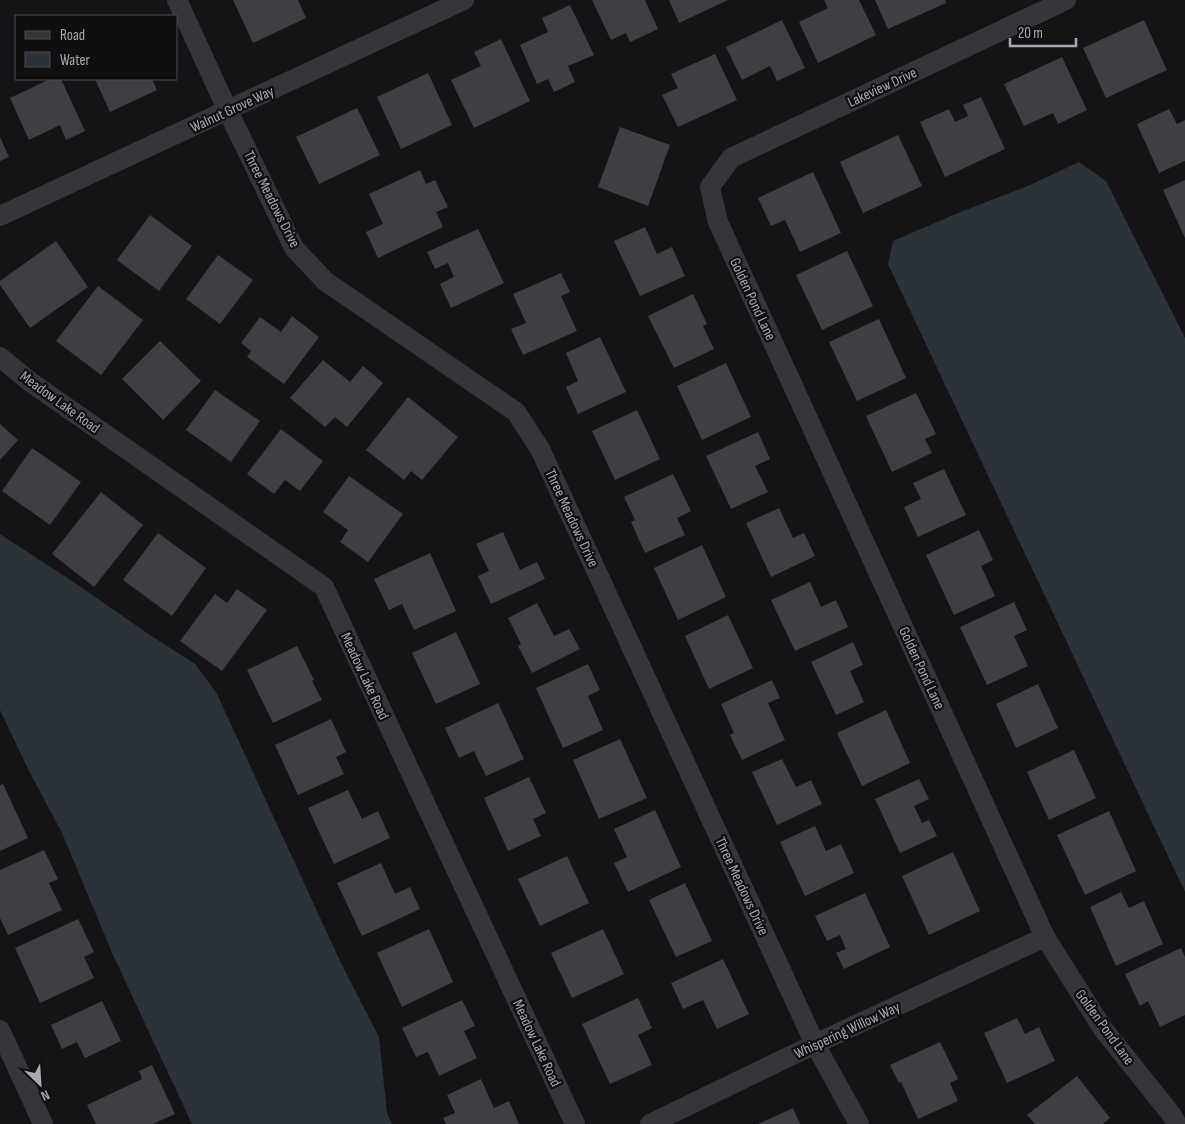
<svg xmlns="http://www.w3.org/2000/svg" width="1185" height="1124" viewBox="0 0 1185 1124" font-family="'Sofia Sans Condensed',sans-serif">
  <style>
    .water { fill: #2b3239 }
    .building { fill: #3e3f42 }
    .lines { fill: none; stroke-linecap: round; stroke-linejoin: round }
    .minor { stroke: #35363a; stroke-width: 20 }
    .labels { text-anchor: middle; stroke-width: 4.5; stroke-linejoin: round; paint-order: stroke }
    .street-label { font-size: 15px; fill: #a6aab5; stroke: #0f0f10 }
  </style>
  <rect width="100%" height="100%" fill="#141416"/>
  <g class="water">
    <polygon points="1079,162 1106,181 1185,338 1185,892 888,264 893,241 958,213 1030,185"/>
    <polygon points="0,534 78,585 150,635 195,664 216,692 341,963 379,1037 387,1113 392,1124 192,1124 113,955 62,833 29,771 0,710"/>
  </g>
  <g class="building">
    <polygon points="233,0 298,0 306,18 253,43"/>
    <polygon points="592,0 645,0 658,29 630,42 626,33 611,40"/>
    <polygon points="669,0 728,0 679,23"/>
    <polygon points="824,0 859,0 876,35 818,63 799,22 828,8"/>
    <polygon points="875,0 945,0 946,3 888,29"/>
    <polygon points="570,5 594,55 568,66 575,82 554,92 548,79 537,84 520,45 548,32 542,18"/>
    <polygon points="782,20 805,68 777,81 770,66 742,80 726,47"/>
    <polygon points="1144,20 1167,70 1106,98 1083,48"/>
    <polygon points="501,39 530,101 474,128 451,80 481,66 474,52"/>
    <polygon points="715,54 737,100 678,127 662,95 678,88 671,74"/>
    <polygon points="1062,57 1087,110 1058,124 1053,113 1024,126 1004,84"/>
    <polygon points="428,73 452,125 401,149 377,97"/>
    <polygon points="50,79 61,79 85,131 66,140 60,125 29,140 10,98"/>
    <polygon points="95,79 152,79 157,90 110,112"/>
    <polygon points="981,97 1005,149 945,177 920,122 949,109 955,122 968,116 963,105"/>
    <polygon points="357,108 380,155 319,184 296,137"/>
    <polygon points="1169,109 1177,124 1185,120 1185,161 1159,173 1137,124"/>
    <polygon points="620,127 670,145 648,206 598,187"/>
    <polygon points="898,135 922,186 863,213 840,162"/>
    <polygon points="0,137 9,157 0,161"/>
    <polygon points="420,170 426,184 435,180 448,207 436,212 443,227 378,258 366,232 383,224 369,194"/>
    <polygon points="813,172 841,233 800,252 785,220 771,226 758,198"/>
    <polygon points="1185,180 1185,238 1163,190"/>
    <polygon points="150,215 192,246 159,291 117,260"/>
    <polygon points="645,227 657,254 672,247 685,276 640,296 614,241"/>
    <polygon points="478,229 504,283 451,308 440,284 454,277 448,263 435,269 427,252"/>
    <polygon points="56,241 88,287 30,328 0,285 0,281"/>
    <polygon points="847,251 873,306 822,330 796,275"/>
    <polygon points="218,255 253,280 220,324 186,299"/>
    <polygon points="561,273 570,292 561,296 577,331 523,355 511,329 526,323 513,294"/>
    <polygon points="98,286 143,320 101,375 56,341"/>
    <polygon points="693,294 707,324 703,326 714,349 674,368 648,316"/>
    <polygon points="292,316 319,337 284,384 247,357 251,351 241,343 260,317 281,332"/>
    <polygon points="879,319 906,378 857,401 829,342"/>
    <polygon points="600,337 626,392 578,414 566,387 578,381 566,353"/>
    <polygon points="160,341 201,381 163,420 122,379"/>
    <polygon points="323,360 350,382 363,366 383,383 347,427 335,417 325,427 290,398"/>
    <polygon points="726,363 751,417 702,440 677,386"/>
    <polygon points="215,390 260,421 231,462 186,430"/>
    <polygon points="916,393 936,434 925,439 932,453 892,472 866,416"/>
    <polygon points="408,397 458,437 422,480 411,471 404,480 366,450"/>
    <polygon points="637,410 660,459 615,480 592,431"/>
    <polygon points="0,424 18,440 0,460"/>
    <polygon points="281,429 323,461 300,491 285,480 274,494 247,474"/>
    <polygon points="758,432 770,459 755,466 768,492 731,509 706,456"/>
    <polygon points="32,448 81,482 50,525 2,491"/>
    <polygon points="944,469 966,515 918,537 904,507 921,499 913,483"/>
    <polygon points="673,474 691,511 677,518 685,535 645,553 631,522 635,520 624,497"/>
    <polygon points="349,476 403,514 368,562 340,542 348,530 323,512"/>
    <polygon points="101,492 143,525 94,587 52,554"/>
    <polygon points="779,508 793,538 804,533 815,556 771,577 746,523"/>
    <polygon points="979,530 993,560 981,566 995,596 954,615 926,555"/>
    <polygon points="503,532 520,570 537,562 545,579 491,604 478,576 489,571 476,544"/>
    <polygon points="158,533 206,568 172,616 123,580"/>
    <polygon points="702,545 726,597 678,620 654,568"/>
    <polygon points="430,553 456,611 414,630 402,604 389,610 374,579"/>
    <polygon points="810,582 821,607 836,600 848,627 795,651 771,600"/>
    <polygon points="237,589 267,610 222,671 180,641 215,594 227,603"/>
    <polygon points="1014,602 1027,630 1014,636 1028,666 987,685 960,627"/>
    <polygon points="537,603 554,636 569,629 580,649 532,673 518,646 521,644 508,618"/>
    <polygon points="728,615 753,668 709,689 685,636"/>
    <polygon points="456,632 480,684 436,704 412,653"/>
    <polygon points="853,642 863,665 850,671 864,702 836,715 811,662"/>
    <polygon points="297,646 314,680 312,681 322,700 273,723 247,670"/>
    <polygon points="588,664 600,690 588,696 603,730 563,748 536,688"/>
    <polygon points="772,680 780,698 768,703 785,740 742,760 730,735 734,733 721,704"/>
    <polygon points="1038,684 1058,728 1016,748 996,704"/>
    <polygon points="498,703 524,759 486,776 474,751 459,758 445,728"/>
    <polygon points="886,710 910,763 862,786 837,733"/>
    <polygon points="331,719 346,752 336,757 344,774 298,795 275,745"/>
    <polygon points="620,739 647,798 599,819 573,760"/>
    <polygon points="1074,750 1096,798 1049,820 1027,772"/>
    <polygon points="782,759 796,787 811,780 822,804 777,825 752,772"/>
    <polygon points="529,777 546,813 533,819 541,836 508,851 484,798"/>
    <polygon points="919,779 929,799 914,806 922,823 929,820 937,836 900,853 875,799"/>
    <polygon points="3,784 28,838 0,851 0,785"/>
    <polygon points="348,790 362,819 378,811 390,838 334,864 308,808"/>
    <polygon points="655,810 681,867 628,892 614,863 627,857 614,829"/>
    <polygon points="1109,811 1136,871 1085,895 1057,835"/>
    <polygon points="815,826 826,851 841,844 854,873 805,896 780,842"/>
    <polygon points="44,850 58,879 49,883 62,910 8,935 0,918 0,870"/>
    <polygon points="953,852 980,911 929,935 902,876"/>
    <polygon points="567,856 589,903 540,926 518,879"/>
    <polygon points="381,863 395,894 410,887 420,909 362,936 337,883"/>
    <polygon points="685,883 712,941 676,957 649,900"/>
    <polygon points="1121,892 1129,908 1144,901 1163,944 1116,966 1090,907"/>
    <polygon points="865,893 890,947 844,969 836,953 846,949 840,935 827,941 815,916"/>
    <polygon points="78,919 94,952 84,957 94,978 40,1003 15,948"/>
    <polygon points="429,929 453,982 402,1007 377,953"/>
    <polygon points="603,929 624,974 572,998 551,953"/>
    <polygon points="1181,948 1185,957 1185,1015 1160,1027 1148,1001 1140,1006 1125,974"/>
    <polygon points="723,959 749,1014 717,1029 703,1000 683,1009 671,983"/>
    <polygon points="638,998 652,1028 638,1035 652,1065 610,1084 582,1024"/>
    <polygon points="462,1000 475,1026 464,1031 477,1058 439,1076 428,1052 416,1057 402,1028"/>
    <polygon points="102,1001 121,1041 85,1058 77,1042 62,1049 51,1025"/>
    <polygon points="1017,1018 1025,1034 1039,1027 1055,1061 1007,1083 984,1033"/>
    <polygon points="940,1042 958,1079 950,1083 958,1101 918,1119 901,1082 899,1083 890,1065"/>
    <polygon points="152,1065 175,1114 153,1124 96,1124 87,1105 142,1079 139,1071"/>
    <polygon points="1077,1076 1110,1118 1103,1124 1035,1124 1027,1115"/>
    <polygon points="481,1079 494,1108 509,1101 519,1124 446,1124 443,1118 455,1113 447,1095"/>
    <polygon points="793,1108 800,1124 758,1124"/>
  </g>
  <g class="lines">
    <g class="minor">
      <polyline points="177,0 228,111 294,248 325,281 516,412 540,449 815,1044 859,1124"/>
      <polyline points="1066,0 731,158 710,187 718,222 1045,937 1103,1029 1171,1114 1177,1124"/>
      <polyline points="0,216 464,0"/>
      <polyline points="0,357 29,381 324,587 575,1124"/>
      <polyline points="0,1030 43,1124"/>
      <polyline points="650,1124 815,1044 1045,937"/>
    </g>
  </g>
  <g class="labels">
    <g class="street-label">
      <text transform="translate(882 87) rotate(-25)" y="5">Lakeview Drive</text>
      <text transform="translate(232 109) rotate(-25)" y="5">Walnut Grove Way</text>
      <text transform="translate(272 199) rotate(63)" y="5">Three Meadows Drive</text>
      <text transform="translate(753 299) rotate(65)" y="5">Golden Pond Lane</text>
      <text transform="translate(60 402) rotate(36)" y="5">Meadow Lake Road</text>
      <text transform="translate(572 518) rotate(65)" y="5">Three Meadows Drive</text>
      <text transform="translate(922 668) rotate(65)" y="5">Golden Pond Lane</text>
      <text transform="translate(365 676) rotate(65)" y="5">Meadow Lake Road</text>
      <text transform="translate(742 886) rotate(65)" y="5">Three Meadows Drive</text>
      <text transform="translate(1105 1027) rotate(54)" y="5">Golden Pond Lane</text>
      <text transform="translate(847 1030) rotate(-25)" y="5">Whispering Willow Way</text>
      <text transform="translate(537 1043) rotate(65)" y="5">Meadow Lake Road</text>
    </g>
  </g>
  <rect x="15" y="15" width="162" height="65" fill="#0f0f10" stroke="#4b4d52"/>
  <rect x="25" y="31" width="25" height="8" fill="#35363a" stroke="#4b4d52"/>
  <text x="60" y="40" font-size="15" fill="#a6aab5">Road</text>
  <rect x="25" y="52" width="25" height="15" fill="#2b3239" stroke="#4b4d52"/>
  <text x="60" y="65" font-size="15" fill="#a6aab5">Water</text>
  <g transform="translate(40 1084) rotate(155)" stroke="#0f0f10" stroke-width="4" paint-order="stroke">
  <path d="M0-4L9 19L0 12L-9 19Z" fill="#a6aab5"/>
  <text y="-8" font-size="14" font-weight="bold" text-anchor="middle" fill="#a6aab5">N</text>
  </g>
  <path d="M1010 38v8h66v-8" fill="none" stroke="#a6aab5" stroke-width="2.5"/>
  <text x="1018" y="38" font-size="15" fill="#a6aab5" stroke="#0f0f10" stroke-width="4" paint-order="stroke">20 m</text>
</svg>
